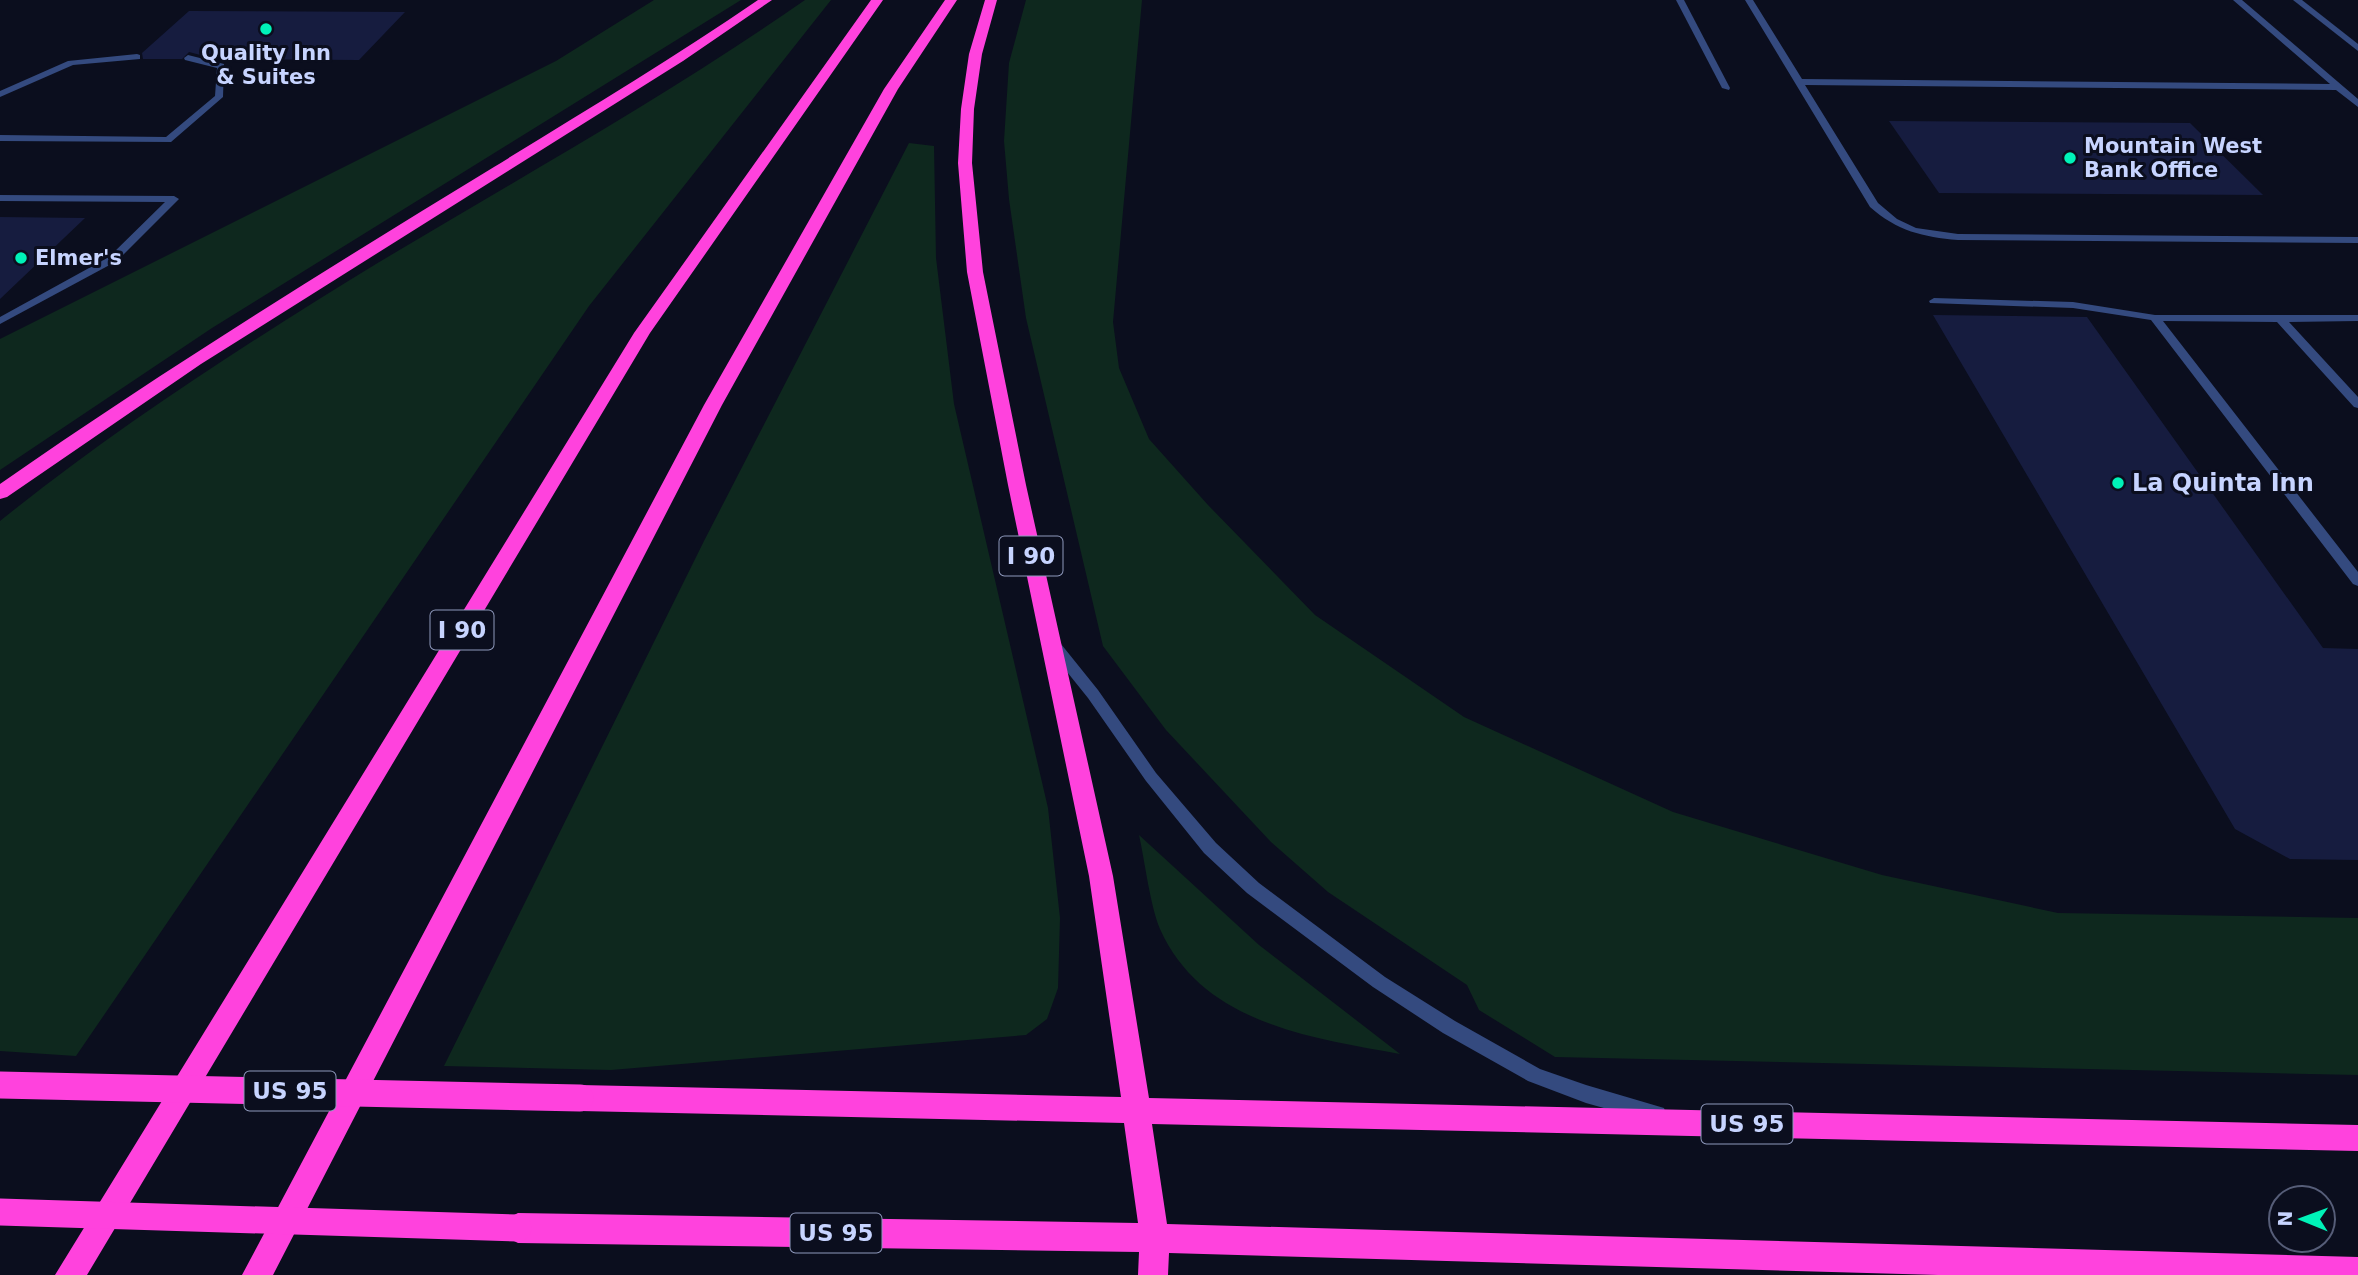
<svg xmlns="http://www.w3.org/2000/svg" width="2358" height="1275" viewBox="0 0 2358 1275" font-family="'DejaVu Sans',sans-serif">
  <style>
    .green { fill: #0e281e }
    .building { fill: #161c3f }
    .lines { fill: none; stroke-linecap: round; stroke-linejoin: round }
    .lane { fill: #344a7f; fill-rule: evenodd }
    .highway { fill: #ff42dd; fill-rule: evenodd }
    .highway-bridge { stroke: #ff42dd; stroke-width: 27 }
    .poi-dot { fill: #00f2b8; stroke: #0b0e1e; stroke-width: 2.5 }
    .labels { text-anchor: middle; stroke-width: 6; stroke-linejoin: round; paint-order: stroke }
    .far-poi-label { font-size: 21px; font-weight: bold; fill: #c7d4ff; stroke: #0b0e1e; text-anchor: start }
    .shield { fill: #0b0e1e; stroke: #8f99bc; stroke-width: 2 }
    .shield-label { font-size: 23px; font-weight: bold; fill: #c7d4ff }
    .poi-label { font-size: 24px; font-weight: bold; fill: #c7d4ff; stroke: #0b0e1e; text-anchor: start }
  </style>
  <rect width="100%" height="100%" fill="#0b0e1e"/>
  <g class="green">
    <polygon points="654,0 741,0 212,328 0,470 0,339 556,61"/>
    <path d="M805 0H831L589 306 76 1056 0 1051V521C118 426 247 343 376 264 521 177 666 97 805 0Z"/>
    <polygon points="1026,0 1142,0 1113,322 1119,368 1149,439 1208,505 1315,615 1464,717 1673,812 1882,875 2058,913 2358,918 2358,1075 1555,1057 1479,1010 1467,985 1328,892 1271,842 1166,730 1103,646 1026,318 1009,199 1004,141 1009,63"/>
    <polygon points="909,143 934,146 936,258 954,404 1048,808 1060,918 1058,988 1047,1019 1026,1035 611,1070 444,1066 704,541"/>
    <path d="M1139 835 1259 945 1400 1054C1310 1038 1202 1023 1160 929 1150 905 1145 862 1139 835Z"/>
  </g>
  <g class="building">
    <polygon points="189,11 405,12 359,60 216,59 189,52 182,59 143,59 142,53"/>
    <polygon points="1889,121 2190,123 2263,195 1939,193"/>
    <polygon points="0,217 85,218 0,299"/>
    <polygon points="1933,315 2087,317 2323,648 2358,649 2358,860 2290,859 2235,829"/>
  </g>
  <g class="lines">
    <g class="lane">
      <polygon points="1676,0 1684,0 1730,88 1729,90 1722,88"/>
      <path d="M1745 0H1753L1802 79 2330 84 2233 0H2242L2358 99V107L2336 90 1805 85 1878 203 1897 219 1916 228 1958 234 2358 237V243L1958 240C1923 237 1897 231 1870 207Z"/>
      <polygon points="2293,0 2302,0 2358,44 2358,51"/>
      <polygon points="137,54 140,55 140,59 73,65 0,97 0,91 68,61"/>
      <polygon points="188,55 224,64 223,97 171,142 0,141 0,135 166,137 215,96 217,68 185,60 184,58"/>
      <polygon points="0,195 174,196 179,199 117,261 0,324 0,317 109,257 165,202 0,201"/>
      <polygon points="1934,298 2073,302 2155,315 2358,315 2358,321 2289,322 2358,397 2358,408 2354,407 2277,322 2163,321 2358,572 2358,586 2353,584 2151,320 2073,308 1930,303 1929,301"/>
      <polygon points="1052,638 1057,639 1098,690 1156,773 1216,843 1259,883 1385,977 1455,1021 1540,1069 1586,1085 1664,1108 1666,1114 1664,1120 1657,1123 1586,1103 1528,1081 1443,1033 1373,987 1247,893 1204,853 1146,781 1088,698 1047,647 1045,643 1047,639"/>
    </g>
    <g class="highway">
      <path d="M758 0H772L683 61 201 364 7 497 0 499V484C160 372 327 269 494 167 583 112 672 59 758 0Z"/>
      <polygon points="871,0 883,0 650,333 87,1275 55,1275 634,333"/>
      <polygon points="945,0 957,0 898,89 722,405 273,1275 242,1275 704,405 884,89"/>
      <polygon points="985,0 997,0 982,54 974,109 972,163 983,272 1026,485 1113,876 1149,1098 2358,1125 2358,1151 1152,1124 1167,1224 2358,1257 2358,1275 1938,1275 1169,1253 1168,1275 1138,1275 1139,1252 518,1243 508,1238 503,1228 508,1218 518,1213 1138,1223 1124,1123 580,1111 570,1107 566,1098 570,1089 580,1085 1121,1097 1089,876 1008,485 967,272 958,163 961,109 969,54"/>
    </g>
    <g class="highway-bridge">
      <polyline points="0,1085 580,1098"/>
      <polyline points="0,1212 518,1228"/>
    </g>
  </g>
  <g class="poi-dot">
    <circle cx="266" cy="29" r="7"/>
    <circle cx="2070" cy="158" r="7"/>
    <circle cx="21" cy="258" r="7"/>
    <circle cx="2118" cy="483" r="7"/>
  </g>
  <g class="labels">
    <g class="far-poi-label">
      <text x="266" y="60" text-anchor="middle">Quality Inn<tspan x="266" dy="24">&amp; Suites</tspan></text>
      <text x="2084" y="153">Mountain West<tspan x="2084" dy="24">Bank Office</tspan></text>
      <text x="35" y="265">Elmer's</text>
    </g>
    <g class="shield">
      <rect x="999.5" y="536.5" width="63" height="39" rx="5"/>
      <rect x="430.5" y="610.5" width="63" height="39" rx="5"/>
      <rect x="244.5" y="1071.5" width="91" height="39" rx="5"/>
      <rect x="1701.5" y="1104.5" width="91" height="39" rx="5"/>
      <rect x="790.5" y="1213.5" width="91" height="39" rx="5"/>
    </g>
    <g class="shield-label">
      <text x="1031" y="564">I 90</text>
      <text x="462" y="638">I 90</text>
      <text x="290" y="1099">US 95</text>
      <text x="1747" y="1132">US 95</text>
      <text x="836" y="1241">US 95</text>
    </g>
    <g class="poi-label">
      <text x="2132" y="491">La Quinta Inn</text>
    </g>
  </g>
  <g transform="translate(2302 1219) rotate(271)"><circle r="33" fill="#0b0e1e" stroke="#565d78" stroke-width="2"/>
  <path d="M0-5L12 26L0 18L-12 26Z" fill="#00f2b8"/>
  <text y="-10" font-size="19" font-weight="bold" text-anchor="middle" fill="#c7d4ff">N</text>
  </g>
</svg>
